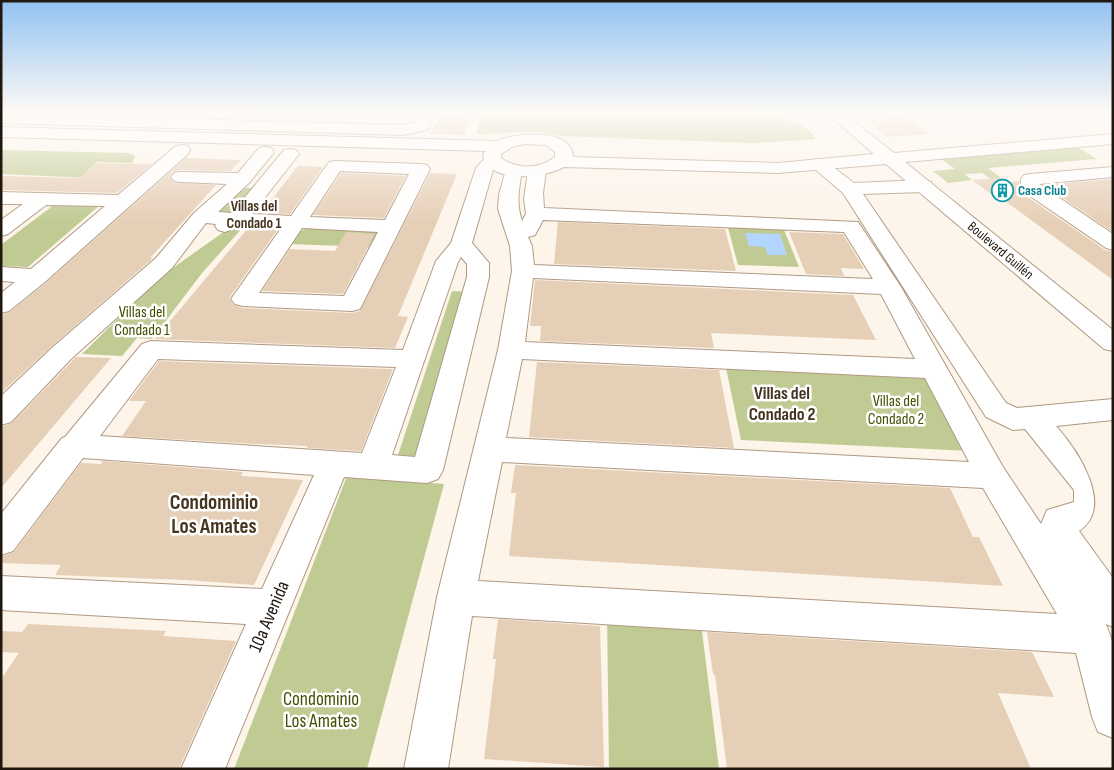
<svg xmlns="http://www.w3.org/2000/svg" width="1114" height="770" viewBox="0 0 1114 770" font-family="'Sofia Sans Condensed',sans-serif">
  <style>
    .green { fill: #c0cb93 }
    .water { fill: #b2d6ff }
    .building { fill: #e6cfb7 }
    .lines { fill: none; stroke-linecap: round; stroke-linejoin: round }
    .minor-casing { stroke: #af9982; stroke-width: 2 }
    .major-casing { stroke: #af9982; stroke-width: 2 }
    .minor { fill: #fff; fill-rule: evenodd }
    .major { fill: #fff; fill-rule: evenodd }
    .labels { text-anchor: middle; stroke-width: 5; stroke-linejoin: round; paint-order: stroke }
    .far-culture-label { font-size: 14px; font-weight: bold; fill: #0d838f; stroke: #fff; text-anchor: start }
    .far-street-label { font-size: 14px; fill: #20180f; stroke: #fff }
    .far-neighbourhood-label { font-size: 15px; font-weight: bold; fill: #463420; stroke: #fff }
    .park-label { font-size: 16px; fill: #454e00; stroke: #fff }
    .neighbourhood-label { font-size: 18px; font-weight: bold; fill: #463420; stroke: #fff }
    .near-street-label { font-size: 19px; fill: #20180f; stroke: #fff }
    .near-park-label { font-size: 19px; fill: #454e00; stroke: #fff }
    .near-neighbourhood-label { font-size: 21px; font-weight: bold; fill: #463420; stroke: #fff }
  </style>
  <rect width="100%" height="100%" fill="#fdf4ea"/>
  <g class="green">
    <path d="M482 114H775C787 121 810 126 816 139L752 143 560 136C528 127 507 135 476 134Z"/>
    <polygon points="1074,145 1097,159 988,168 1001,178 991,179 982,173 965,174 972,180 948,183 933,171 955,169 937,156"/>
    <polygon points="1,150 129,153 135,156 132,163 97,162 87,171 113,179 1,174"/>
    <path d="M246 188H254C240 206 240 215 215 213L232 195Z"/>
    <polygon points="55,204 100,205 28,267 1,266 1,245"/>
    <polygon points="235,224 245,225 202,273 152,339 137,338 122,356 82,354 160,277"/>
    <polygon points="727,224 782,225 799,267 738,265"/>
    <polygon points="308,228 379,231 372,247 288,244 296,233"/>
    <polygon points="452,291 468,292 419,457 398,455"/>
    <polygon points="725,363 928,372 971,451 741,440"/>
    <polygon points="347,476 444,484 367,769 234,769"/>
    <polygon points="607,610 700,615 719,769 609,769"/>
  </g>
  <polygon class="water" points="745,233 780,234 787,255 768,255 765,247 749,246"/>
  <g class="building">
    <polygon points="440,114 471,114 464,135 431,134"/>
    <polygon points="877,114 904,114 931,134 887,137 866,119 883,119"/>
    <polygon points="186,158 241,160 230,171 180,170 172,172 169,177 174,183 216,185 150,258 153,258 52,346 1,393 1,315 10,312 47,282"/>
    <polygon points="97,163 152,164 117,193 1,190 1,176 79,178"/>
    <polygon points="298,166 323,167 290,214 261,213"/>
    <polygon points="341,173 406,176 384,218 313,215"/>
    <polygon points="430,173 457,174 398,316 408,317 395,348 155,339 249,227 278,229 229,298 234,305 243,308 352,313 360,311"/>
    <polygon points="1001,178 1006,182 1019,181 1020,186 1029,198 1105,250 1113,252 1113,280 1005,201 1002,202 972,180"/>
    <polygon points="1113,179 1113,232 1044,185"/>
    <polygon points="558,222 725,229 736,271 554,264"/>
    <polygon points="346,232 375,234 343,294 262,291 290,249 335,251"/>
    <polygon points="789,232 843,234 864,269 841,268 844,276 806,274"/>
    <polygon points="535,280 853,295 876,340 711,333 714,348 540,341 541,326 530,326"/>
    <polygon points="76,357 111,358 1,488 1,427 12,423"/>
    <polygon points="159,361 387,369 393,369 361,451 307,448 308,446 258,444 122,436 146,401 129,401"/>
    <polygon points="537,362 719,370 734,448 529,437"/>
    <polygon points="103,461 243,472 241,476 303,480 254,585 186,580 55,575 61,565 1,563 1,557 14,552 81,463 101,464"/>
    <polygon points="515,465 950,488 973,537 979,537 1003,586 509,556 516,493 511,493"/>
    <polygon points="498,619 600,626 604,767 484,759 496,659 493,659"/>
    <polygon points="28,624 166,631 163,636 236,641 179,769 1,769 1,679 19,653 1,652 1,631 22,632"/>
    <polygon points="707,632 1032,652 1054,697 998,693 1031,769 727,769 715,675 713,674"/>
  </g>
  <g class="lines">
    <defs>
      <g id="minor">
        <polygon points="1,114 403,125 415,123 420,114 436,114 427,130 403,135 1,123"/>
        <polygon points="182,145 188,146 190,150 188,154 46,281 9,311 1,313 1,293 15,282 1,281 1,267 31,269 105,206 46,205 8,234 1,236 1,220 23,204 1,204 1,192 118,195 176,146"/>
        <path d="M265 147 271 148 274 152 271 156 249 183 218 212 232 213 284 150 290 149 296 150 299 154 252 214 291 216 329 162 335 161 421 164 427 165 430 169 360 309 352 311 243 306 235 304 231 299 282 227 242 225 225 232 218 230 215 226 216 224 206 223 172 268 71 359 11 422 1 425V396L53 347 156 258 194 213 227 184 180 182 174 181 171 177 174 173 180 172 238 173 259 148ZM340 171 409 174 385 220 310 217ZM302 228 378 232 344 296 259 293Z"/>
        <path d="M493 155 499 156 502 160 493 170 472 243 489 263V277L443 470 438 479 427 483 344 477 225 769H181L246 624 1 610V576L262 589 314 475 83 458 13 551 1 555V514L62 438 65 437 142 344 151 341 403 350 436 261 451 243 476 168 487 156ZM461 257 467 264V277L415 457 392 455 458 262ZM158 359 396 367 362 453 100 436Z"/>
        <path d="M818 159 824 160 854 183 924 180 931 182 933 186 931 190 924 192 863 194 1006 403 1017 408 1113 399V420L1056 426C1081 454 1114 508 1079 531L1113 578V627L1106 624 1113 643V738L1098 732 1092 717 1076 653 472 616 448 769H404L437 597 498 350 512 271 510 246 498 209 499 195 507 166 513 165 519 166 522 170C519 189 516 203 522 221L526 214 524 199 528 171 531 167 537 166 543 167 546 171 543 193 544 208 858 222 901 287 1003 467 1041 524 1047 510 1074 502V490L1025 429 1013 430 986 417 843 193 809 164 812 160ZM543 220 844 232 873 279 534 265 532 246 528 237 535 235ZM533 278 881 294 915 359 525 342ZM522 359 925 378 969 462 506 438ZM502 462 983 488 1057 614 478 581Z"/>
        <polygon points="1113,167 1113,177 1039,184 1113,234 1113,250 1106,248 1030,196 1021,185 1021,179 1024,175 1030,174"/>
      </g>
      <path id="major" d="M828 114H845L894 153 1113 134V144L905 162 1113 330V351L1104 349 886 164 778 173 564 167C544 178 488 185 483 154L486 151 1 137V127L497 141C515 133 572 127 573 157L778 163 874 154ZM524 144 546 145 555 152V157C539 169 518 170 501 158V154L512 147Z"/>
    </defs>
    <use href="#minor" class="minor-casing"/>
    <use href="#major" class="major-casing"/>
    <use href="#minor" class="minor"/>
    <use href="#major" class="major"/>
  </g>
  <linearGradient id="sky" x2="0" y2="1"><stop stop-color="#92c2f1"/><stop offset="0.51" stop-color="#fefaf6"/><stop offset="1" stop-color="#fefaf6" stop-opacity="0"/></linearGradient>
  <rect width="1114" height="222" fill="url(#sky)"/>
  <defs>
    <symbol id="building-ring" viewBox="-11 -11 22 22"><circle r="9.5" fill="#fff" stroke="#0f9aa8" stroke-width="1.5"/><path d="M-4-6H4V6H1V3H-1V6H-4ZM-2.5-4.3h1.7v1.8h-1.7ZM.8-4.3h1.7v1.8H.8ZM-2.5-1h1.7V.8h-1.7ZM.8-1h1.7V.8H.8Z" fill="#0f9aa8"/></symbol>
  </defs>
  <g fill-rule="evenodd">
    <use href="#building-ring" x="990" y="178" width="25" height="25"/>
  </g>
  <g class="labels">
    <g class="far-culture-label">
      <text x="1018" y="195">Casa Club</text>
    </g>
    <g class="far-street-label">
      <text transform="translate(1001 250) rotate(40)" y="5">Boulevard Guillén</text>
    </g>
    <g class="far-neighbourhood-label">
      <text x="254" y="211">Villas del<tspan x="254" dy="17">Condado 1</tspan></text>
    </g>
    <g class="park-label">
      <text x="142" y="317">Villas del<tspan x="142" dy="18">Condado 1</tspan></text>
      <text x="896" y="406">Villas del<tspan x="896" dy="18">Condado 2</tspan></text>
    </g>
    <g class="neighbourhood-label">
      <text x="782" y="399">Villas del<tspan x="782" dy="21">Condado 2</tspan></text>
    </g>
    <g class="near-street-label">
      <text transform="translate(268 616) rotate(-67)" y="7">10a Avenida</text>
    </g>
    <g class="near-park-label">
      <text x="321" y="705">Condominio<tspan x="321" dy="22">Los Amates</tspan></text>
    </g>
    <g class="near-neighbourhood-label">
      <text x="214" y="509">Condominio<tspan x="214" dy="24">Los Amates</tspan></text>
    </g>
  </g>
  <rect width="1114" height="770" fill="none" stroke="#20180f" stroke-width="5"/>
</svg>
